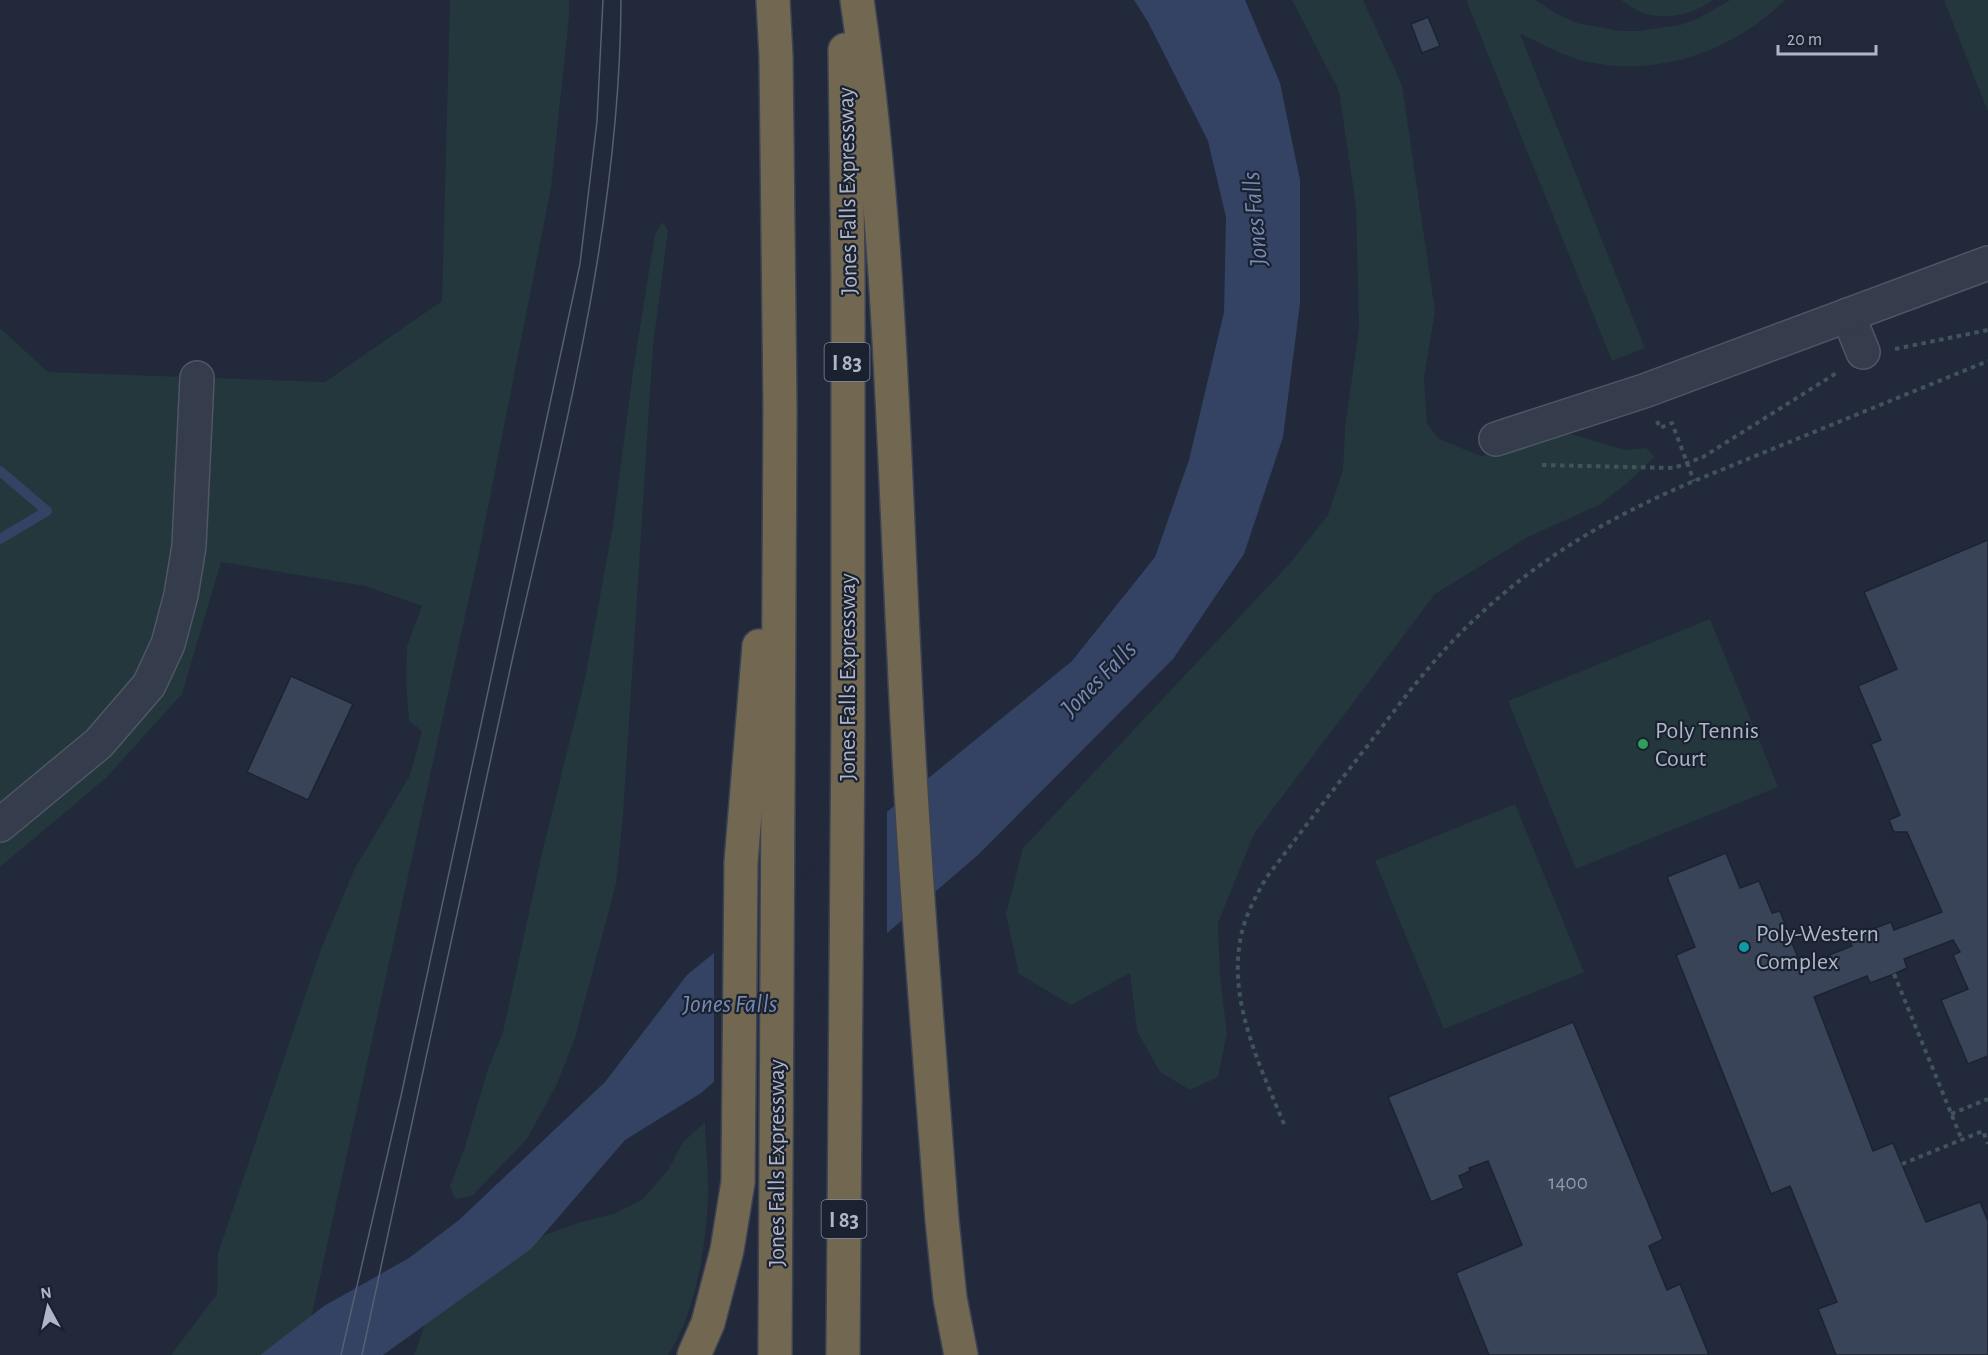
<svg xmlns="http://www.w3.org/2000/svg" width="1988" height="1355" viewBox="0 0 1988 1355" font-family="'Alegreya Sans',sans-serif">
  <style>
    .green { fill: #23373c }
    .water { fill: #344363 }
    .pier { fill: #21293b }
    .lines { fill: none; stroke-linecap: round; stroke-linejoin: round }
    .stream { stroke: #344363; stroke-width: 10 }
    .building { fill: #3a4459; stroke: #1c2332; stroke-width: 1.5 }
    .minor-casing { stroke: #505666; stroke-width: 36 }
    .highway-casing { stroke: #3d4353; stroke-width: 36 }
    .path { stroke: #405459; stroke-width: 4; stroke-dasharray: 4.5 4.5; stroke-linecap: butt }
    .minor { stroke: #353c4b; stroke-width: 33 }
    .highway { stroke: #726851; stroke-width: 33 }
    .tram { stroke: #565f73; stroke-width: 1.5 }
    .leisure-dot { fill: #2e9e5b; stroke: #1a2130; stroke-width: 2 }
    .culture-dot { fill: #0f9aa8; stroke: #1a2130; stroke-width: 2 }
    .labels { text-anchor: middle; stroke-width: 4.5; stroke-linejoin: round; paint-order: stroke }
    .number-label { font-size: 21px; fill: #929aac }
    .shield { fill: #1a2130; stroke: #83899a; stroke-width: 1.5 }
    .shield-label { font-size: 22px; font-weight: bold; fill: #b0b6c7 }
    .street-label { font-size: 24px; fill: #b0b6c7; stroke: #1a2130 }
    .poi-label { font-size: 24px; fill: #b0b6c7; stroke: #1a2130; text-anchor: start }
    .water-label { font-size: 26px; font-style: italic; fill: #7689b1; stroke: #1a2130 }
  </style>
  <rect width="100%" height="100%" fill="#21293b"/>
  <g class="green">
    <polygon points="450,0 569,0 569,17 551,188 480,548 303,1355 171,1355 217,1294 218,1253 321,949 354,870 410,775 422,731 409,721 406,683 407,646 422,606 365,586 221,562 182,694 106,778 0,867 0,328 48,372 325,382 442,301"/>
    <polygon points="1292,0 1363,0 1402,85 1435,311 1424,377 1427,424 1439,439 1481,456 1554,437 1571,434 1625,450 1646,448 1655,457 1626,484 1599,505 1528,537 1435,594 1254,834 1218,923 1220,977 1227,1033 1218,1077 1190,1090 1160,1072 1137,1031 1130,973 1071,1005 1019,974 1006,914 1023,848 1291,562 1328,515 1343,470 1345,428 1359,328 1356,207 1339,91"/>
    <path d="M1466 0H1535L1559 15 1577 23 1620 31H1638L1680 25 1699 18 1730 0H1785C1733 51 1661 77 1588 62 1564 57 1542 43 1520 34L1645 348 1612 361Z"/>
    <path d="M1621 0H1713C1693 15 1665 21 1641 12 1634 9 1627 4 1621 0Z"/>
    <polygon points="1944,0 1988,0 1988,112"/>
    <polygon points="663,222 668,231 653,346 623,816 616,884 575,1038 557,1084 527,1139 472,1196 455,1199 450,1186 464,1150 488,1069 503,1032 542,853 585,679 613,525 633,371 655,234"/>
    <polygon points="1710,619 1778,787 1576,869 1508,701"/>
    <polygon points="1515,804 1584,972 1444,1029 1375,861"/>
    <path d="M705 1122C705 1142 708 1162 708 1182 709 1233 697 1312 668 1355H414L434 1300 529 1241 578 1223 613 1214 642 1200 668 1170 683 1142Z"/>
  </g>
  <polygon class="water" points="1134,0 1245,0 1280,83 1300,180 1300,303 1283,437 1244,554 1173,659 978,855 701,1093 625,1140 531,1249 383,1355 260,1355 324,1306 409,1258 459,1220 605,1082 687,975 1072,661 1155,557 1189,460 1224,312 1226,217 1208,141 1148,22"/>
  <polygon class="pier" points="887,807 887,937 714,1086 714,948"/>
  <g class="lines">
    <polyline class="stream" points="0,471 47,511 0,539"/>
  </g>
  <g class="building">
    <polygon points="1428,17 1440,46 1422,53 1411,24"/>
    <polygon points="1988,540 1988,1056 1968,1064 1941,1000 1968,989 1953,955 1960,952 1953,940 1904,959 1907,968 1894,974 1870,983 1867,976 1814,997 1873,1151 1893,1143 1926,1222 1980,1202 1988,1221 1988,1355 1836,1355 1818,1309 1837,1302 1790,1186 1771,1194 1676,955 1695,947 1667,877 1726,853 1740,888 1759,881 1772,913 1780,911 1801,966 1852,946 1849,938 1891,922 1894,930 1942,912 1907,832 1894,832 1889,820 1900,815 1871,744 1881,740 1858,686 1897,669 1864,592"/>
    <polygon points="291,676 353,704 308,800 247,772"/>
    <polygon points="1573,1022 1663,1239 1649,1246 1667,1290 1680,1284 1709,1355 1489,1355 1456,1273 1522,1245 1488,1161 1469,1168 1470,1171 1459,1176 1464,1188 1431,1202 1388,1097"/>
  </g>
  <g class="lines">
    <defs>
      <g id="minor">
        <polyline points="1848,315 1863,352"/>
        <polyline points="1496,439 1644,391 1988,263"/>
        <polyline points="0,825 99,743 149,685 168,644 181,595 189,546 197,378"/>
      </g>
      <g id="highway">
        <polyline points="773,0 776,56 780,408 775,1355"/>
        <path d="M857 0C889 217 893 437 904 656 912 844 928 1032 942 1220L950 1298 961 1355"/>
        <polyline points="694,1355 708,1323 727,1250 738,1182 741,862 759,646"/>
        <polyline points="843,1355 848,725 848,272 845,50"/>
      </g>
    </defs>
    <use href="#minor" class="minor-casing"/>
    <use href="#highway" class="highway-casing"/>
    <g class="path">
      <polyline points="1895,349 1988,330"/>
      <polyline points="1657,421 1660,428 1672,423 1694,481"/>
      <polyline points="1542,465 1674,468 1703,457 1838,372"/>
      <polyline points="1894,974 1962,1140"/>
      <polyline points="1951,1114 1988,1099"/>
      <path d="M1284 1124C1261 1068 1229 1004 1240 942 1243 919 1255 898 1266 878 1301 832 1336 786 1372 740 1404 698 1436 655 1475 619 1540 557 1612 516 1694 481L1988 361"/>
      <polyline points="1902,1164 1983,1131 1988,1144"/>
    </g>
    <use href="#minor" class="minor"/>
    <use href="#highway" class="highway"/>
    <g class="tram">
      <polyline points="341,1355 401,1096 580,264 597,121 603,0"/>
      <path d="M362 1355C413 1122 461 889 513 656 562 440 620 223 621 0"/>
    </g>
  </g>
  <circle class="leisure-dot" cx="1643" cy="744" r="6"/>
  <circle class="culture-dot" cx="1744" cy="947" r="6"/>
  <g class="labels">
    <g class="number-label">
      <text x="1568" y="1189">1400</text>
    </g>
    <g class="shield">
      <rect x="824.5" y="343" width="45" height="38" rx="4.5"/>
      <rect x="821.5" y="1200" width="45" height="38" rx="4.5"/>
    </g>
    <g class="shield-label">
      <text x="847" y="370">I 83</text>
      <text x="844" y="1227">I 83</text>
    </g>
    <g class="street-label">
      <text transform="translate(847 191) rotate(-91)" y="8">Jones Falls Expressway</text>
      <text transform="translate(847 677) rotate(-90)" y="8">Jones Falls Expressway</text>
      <text transform="translate(776 1163) rotate(-90)" y="8">Jones Falls Expressway</text>
    </g>
    <g class="poi-label">
      <text x="1655" y="738">Poly Tennis<tspan x="1655" dy="28">Court</tspan></text>
      <text x="1756" y="941">Poly-Western<tspan x="1756" dy="28">Complex</tspan></text>
    </g>
    <g class="water-label">
      <text transform="translate(1254 219) rotate(-95)" y="9">Jones Falls</text>
      <text transform="translate(1098 678) rotate(-45)" y="9">Jones Falls</text>
      <text x="730" y="1012">Jones Falls</text>
    </g>
  </g>
  <g transform="translate(48 1307) rotate(352)" stroke="#1a2130" stroke-width="4.5" paint-order="stroke">
  <path d="M0-4.5L10 22L0 15L-10 22Z" fill="#b0b6c7"/>
  <text y="-9" font-size="16" font-weight="bold" text-anchor="middle" fill="#b0b6c7">N</text>
  </g>
  <path d="M1778 45v9h98v-9" fill="none" stroke="#b0b6c7" stroke-width="3"/>
  <text x="1787" y="45" font-size="18" fill="#b0b6c7" stroke="#1a2130" stroke-width="4.5" paint-order="stroke">20 m</text>
</svg>
